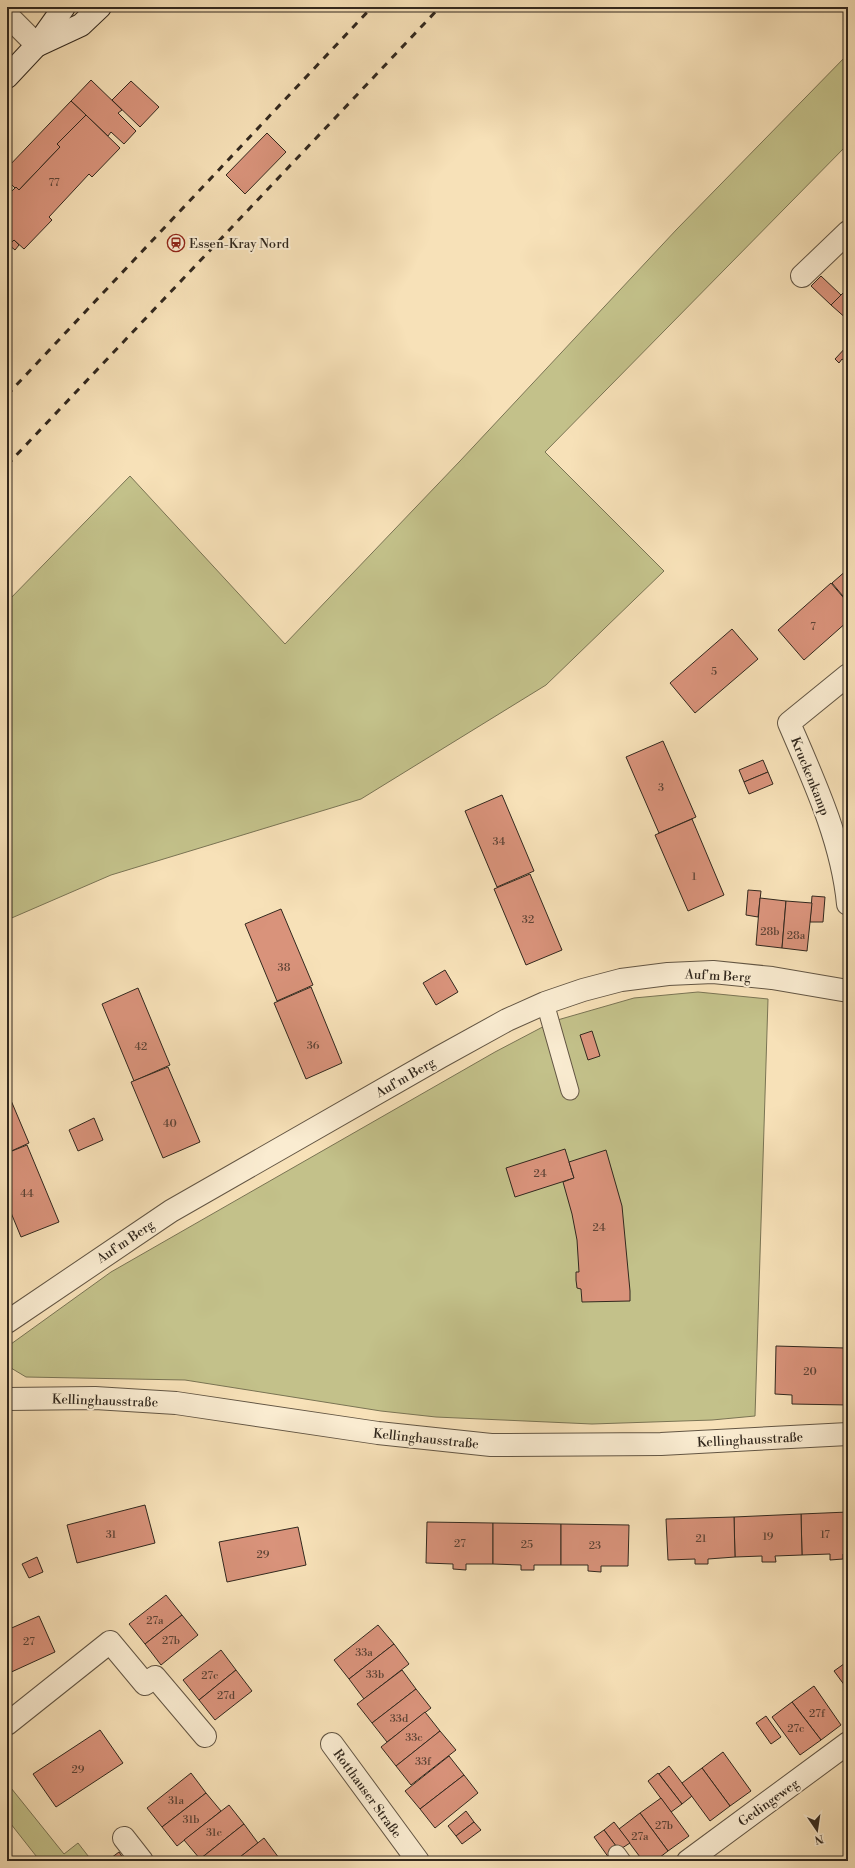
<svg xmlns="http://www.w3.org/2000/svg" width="855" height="1868" viewBox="0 0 855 1868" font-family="'Libre Bodoni',serif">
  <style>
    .green { fill: #c3c18a; stroke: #7a7454 }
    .building { fill: #d9937b; stroke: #32281e }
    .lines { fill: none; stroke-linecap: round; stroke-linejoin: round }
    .service-casing { stroke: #635644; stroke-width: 19 }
    .minor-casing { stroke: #635644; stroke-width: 24 }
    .secondary-casing { stroke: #32281e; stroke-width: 24 }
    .service { stroke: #faecd1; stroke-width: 17 }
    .minor { stroke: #faecd1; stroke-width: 22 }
    .secondary { stroke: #faecd1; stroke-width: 22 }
    .rail { stroke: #32281e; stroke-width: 3; stroke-dasharray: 7 7; stroke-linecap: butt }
    .labels { text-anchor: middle; stroke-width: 4; stroke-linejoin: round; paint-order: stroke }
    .number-label { font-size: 11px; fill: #5c4335 }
    .poi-label { font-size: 13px; fill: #32281e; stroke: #faecd1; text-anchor: start }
    .street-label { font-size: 13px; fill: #32281e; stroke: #faecd1 }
  </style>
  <rect width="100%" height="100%" fill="#f7e1b8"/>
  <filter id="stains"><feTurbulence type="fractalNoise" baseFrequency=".005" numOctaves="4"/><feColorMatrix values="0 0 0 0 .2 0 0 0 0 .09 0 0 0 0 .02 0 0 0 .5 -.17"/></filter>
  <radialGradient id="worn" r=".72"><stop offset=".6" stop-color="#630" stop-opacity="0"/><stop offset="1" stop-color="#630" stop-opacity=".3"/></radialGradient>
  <g class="green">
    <polygon points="848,54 848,144 545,452 664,571 546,685 361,799 111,875 7,920 7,602 130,476 285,644 460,461 677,229"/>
    <polygon points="698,992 768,999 755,1416 712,1420 592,1424 436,1417 381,1411 185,1380 26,1377 11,1368 11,1344 111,1272 495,1052 554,1021 634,998"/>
    <polygon points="7,1783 64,1854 78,1843 92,1861 40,1861 7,1819"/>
  </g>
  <g class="building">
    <polygon points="91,80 122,110 118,113 136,131 124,144 111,132 108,136 71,101"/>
    <polygon points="131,81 159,107 140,127 112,100"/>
    <polygon points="71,101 86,115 57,144 60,147 19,190 15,188 7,180 7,168"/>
    <polygon points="86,115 120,148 92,177 89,174 49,217 52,220 24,249 14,240 7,248 7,196 16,187 19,190 60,147 57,144"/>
    <polygon points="267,133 286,152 245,194 226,175"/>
    <polygon points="14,240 19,245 15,250 9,245"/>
    <polygon points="821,276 841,295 831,305 811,286"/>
    <polygon points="848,288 848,320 831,305"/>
    <polygon points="848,345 848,363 842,359 839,363 835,359"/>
    <polygon points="848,569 848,602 832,583"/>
    <polygon points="831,583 848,603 848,621 804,660 778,630"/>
    <polygon points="732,629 758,659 695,713 670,683"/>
    <polygon points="663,741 696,817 659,833 626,757"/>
    <polygon points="763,760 768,772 744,782 739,770"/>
    <polygon points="768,772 773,784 749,794 744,782"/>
    <polygon points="502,795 534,871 497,887 465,811"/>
    <polygon points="692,819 724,895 688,911 655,835"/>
    <polygon points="530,874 562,950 526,965 494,889"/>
    <polygon points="748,890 761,891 758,917 746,915"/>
    <polygon points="812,896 825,897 823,922 810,922"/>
    <polygon points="760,898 786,901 782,948 756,945"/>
    <polygon points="786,901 812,903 807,951 782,948"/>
    <polygon points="281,909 313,985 277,1001 245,924"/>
    <polygon points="445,970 458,992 436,1005 423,983"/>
    <polygon points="311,987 342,1063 306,1079 274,1003"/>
    <polygon points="138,988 170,1065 134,1081 102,1004"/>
    <polygon points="592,1031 600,1056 588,1060 580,1035"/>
    <polygon points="168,1067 200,1142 163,1158 131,1082"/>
    <polygon points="7,1091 29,1143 7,1153"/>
    <polygon points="94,1118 103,1140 78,1151 69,1130"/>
    <polygon points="27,1145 59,1222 21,1237 7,1203 7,1153"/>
    <polygon points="565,1149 574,1178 515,1197 506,1168"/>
    <polygon points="606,1150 622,1206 630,1291 630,1301 582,1302 581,1289 577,1288 576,1280 576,1272 579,1272 577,1240 572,1214 563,1182 574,1178 569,1162"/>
    <polygon points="847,1260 848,1261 848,1304 846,1304"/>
    <polygon points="846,1304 848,1304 848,1348 845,1348"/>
    <polygon points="776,1346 845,1348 844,1394 848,1394 848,1405 792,1404 792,1395 775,1394"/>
    <polygon points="845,1348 848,1348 848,1394 844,1394"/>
    <polygon points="145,1505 155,1543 77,1563 67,1525"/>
    <polygon points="848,1512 848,1553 843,1554 843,1559 830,1560 830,1554 802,1555 801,1514"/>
    <polygon points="801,1514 802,1555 775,1556 776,1562 762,1562 762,1556 735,1557 734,1517"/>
    <polygon points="734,1517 735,1557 708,1559 708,1564 695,1564 695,1559 668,1560 666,1519"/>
    <polygon points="427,1522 493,1523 493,1564 466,1564 466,1570 453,1569 453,1564 426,1563"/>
    <polygon points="493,1523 561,1524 561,1565 534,1565 534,1570 521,1570 521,1565 493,1564"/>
    <polygon points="561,1524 629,1525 628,1566 601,1566 601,1572 588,1571 588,1565 561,1565"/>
    <polygon points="298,1527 306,1565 227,1582 219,1542"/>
    <polygon points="37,1557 43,1572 29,1578 22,1564"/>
    <polygon points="166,1595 182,1615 145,1644 129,1624"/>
    <polygon points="182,1615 198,1635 161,1665 145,1644"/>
    <polygon points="39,1616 55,1652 7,1674 7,1630"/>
    <polygon points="378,1625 394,1644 349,1679 334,1660"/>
    <polygon points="394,1644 409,1664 364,1699 349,1679"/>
    <polygon points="221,1650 236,1670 199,1700 183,1680"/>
    <polygon points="848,1661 848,1690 834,1671"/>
    <polygon points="236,1670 252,1691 215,1720 199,1700"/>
    <polygon points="402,1670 416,1689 372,1723 357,1704"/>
    <polygon points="814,1686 841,1725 821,1740 792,1702"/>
    <polygon points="416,1689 431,1708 387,1742 372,1723"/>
    <polygon points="792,1702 821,1740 800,1755 772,1717"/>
    <polygon points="425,1712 440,1731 396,1766 381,1747"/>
    <polygon points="766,1716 781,1737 771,1744 756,1723"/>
    <polygon points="100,1730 123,1763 56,1807 33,1774"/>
    <polygon points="440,1731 456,1750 411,1785 396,1766"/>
    <polygon points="723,1752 751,1791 730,1806 702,1768"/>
    <polygon points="449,1756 464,1775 420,1809 405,1791"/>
    <polygon points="669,1766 692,1796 682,1804 659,1774"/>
    <polygon points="702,1768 730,1806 710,1821 682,1783"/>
    <polygon points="191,1773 206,1793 162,1827 147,1808"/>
    <polygon points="658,1773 682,1804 671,1812 648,1781"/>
    <polygon points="464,1775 478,1793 435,1828 420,1809"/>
    <polygon points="206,1793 221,1811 177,1846 162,1827"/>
    <polygon points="661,1798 689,1836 668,1851 640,1813"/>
    <polygon points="229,1805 244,1824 200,1859 184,1840"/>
    <polygon points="466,1811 474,1822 456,1836 448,1826"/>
    <polygon points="640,1813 668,1851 655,1861 643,1861 619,1829"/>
    <polygon points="474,1822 481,1830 462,1844 456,1836"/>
    <polygon points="614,1822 630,1843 619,1850 604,1830"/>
    <polygon points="244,1824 258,1843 235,1861 201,1861 200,1859"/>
    <polygon points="604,1830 619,1850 609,1858 594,1837"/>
    <polygon points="264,1838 279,1858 275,1861 235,1861"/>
    <polygon points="119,1852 125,1861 107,1861"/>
  </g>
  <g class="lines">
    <defs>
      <g id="service">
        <polyline points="545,1003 570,1091"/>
        <polyline points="617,1854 622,1861"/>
      </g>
      <g id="minor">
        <polyline points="7,15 37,45"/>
        <polyline points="802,276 848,232"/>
        <path d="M848 675 789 723C814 781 842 841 848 904"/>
        <polyline points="7,1322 171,1211 440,1057 507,1020 545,1003 583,990 621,980 668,974 713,972 772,978 848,991"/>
        <polyline points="7,1399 95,1398 176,1403 378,1433 491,1445 661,1444 848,1434"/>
        <polyline points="7,1724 110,1642 145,1684 155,1677 205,1736"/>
        <polyline points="332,1744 418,1861"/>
        <polyline points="124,1838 142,1861"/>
        <polyline points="688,1861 848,1743"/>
      </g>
      <g id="secondary">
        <polyline points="38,45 81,25 100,7"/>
        <polyline points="7,77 37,45 64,7"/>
      </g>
    </defs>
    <use href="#service" class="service-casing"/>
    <use href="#minor" class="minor-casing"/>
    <use href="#secondary" class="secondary-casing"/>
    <use href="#service" class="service"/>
    <use href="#minor" class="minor"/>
    <use href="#secondary" class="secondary"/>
    <g class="rail">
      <polyline points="7,395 372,7"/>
      <polyline points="7,465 440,7"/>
    </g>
  </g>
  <defs>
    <symbol id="station-ring" viewBox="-11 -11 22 22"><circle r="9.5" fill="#faecd1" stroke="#8f2418" stroke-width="1.5"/><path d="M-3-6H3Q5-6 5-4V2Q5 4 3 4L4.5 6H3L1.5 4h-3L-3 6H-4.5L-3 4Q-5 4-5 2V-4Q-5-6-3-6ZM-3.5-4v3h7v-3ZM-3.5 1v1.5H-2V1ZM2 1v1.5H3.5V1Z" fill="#8f2418"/></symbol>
  </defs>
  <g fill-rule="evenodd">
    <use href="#station-ring" x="166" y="233" width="20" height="20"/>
  </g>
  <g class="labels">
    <g class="number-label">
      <text x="54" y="186">77</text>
      <text x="813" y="630">7</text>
      <text x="714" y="675">5</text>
      <text x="661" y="791">3</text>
      <text x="499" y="845">34</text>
      <text x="694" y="880">1</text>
      <text x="528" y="923">32</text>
      <text x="770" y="935">28b</text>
      <text x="796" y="939">28a</text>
      <text x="284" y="971">38</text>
      <text x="313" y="1049">36</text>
      <text x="141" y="1050">42</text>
      <text x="170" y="1127">40</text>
      <text x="540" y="1177">24</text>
      <text x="27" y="1197">44</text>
      <text x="599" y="1231">24</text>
      <text x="810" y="1375">20</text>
      <text x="111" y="1538">31</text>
      <text x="825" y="1538">17</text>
      <text x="768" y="1540">19</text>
      <text x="701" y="1542">21</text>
      <text x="460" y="1547">27</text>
      <text x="527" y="1548">25</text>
      <text x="595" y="1549">23</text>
      <text x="263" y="1558">29</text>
      <text x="155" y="1624">27a</text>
      <text x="171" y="1644">27b</text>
      <text x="29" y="1645">27</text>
      <text x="364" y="1656">33a</text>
      <text x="375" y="1678">33b</text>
      <text x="210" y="1679">27c</text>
      <text x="226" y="1699">27d</text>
      <text x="817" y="1717">27f</text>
      <text x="399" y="1722">33d</text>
      <text x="796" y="1732">27e</text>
      <text x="414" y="1741">33e</text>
      <text x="423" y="1765">33f</text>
      <text x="78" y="1773">29</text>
      <text x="176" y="1804">31a</text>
      <text x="191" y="1823">31b</text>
      <text x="664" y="1829">27b</text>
      <text x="214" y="1836">31c</text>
      <text x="640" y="1840">27a</text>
    </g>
    <g class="poi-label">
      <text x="189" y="248">Essen-Kray Nord</text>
    </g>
    <g class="street-label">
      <text transform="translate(811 776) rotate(68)" y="5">Kruckenkamp</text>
      <text transform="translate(718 975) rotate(3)" y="5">Auf'm Berg</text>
      <text transform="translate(405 1077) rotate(-30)" y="5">Auf'm Berg</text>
      <text transform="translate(125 1241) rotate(-34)" y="5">Auf'm Berg</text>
      <text transform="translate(105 1400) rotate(2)" y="5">Kellinghausstraße</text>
      <text transform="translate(426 1438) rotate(6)" y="5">Kellinghausstraße</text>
      <text transform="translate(750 1439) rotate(-3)" y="5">Kellinghausstraße</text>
      <text transform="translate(368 1793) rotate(54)" y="5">Rotthauser Straße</text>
      <text transform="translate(768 1802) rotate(-36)" y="5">Gedingeweg</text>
    </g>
  </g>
  <rect width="855" height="1868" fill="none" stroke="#f7e1b8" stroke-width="24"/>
  <rect x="8" y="8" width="839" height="1852" fill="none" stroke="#32281e" stroke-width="2"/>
  <rect x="12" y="12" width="831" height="1844" fill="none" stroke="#32281e"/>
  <g transform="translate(817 1830) rotate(167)" stroke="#faecd1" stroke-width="3" paint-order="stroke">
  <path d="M0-3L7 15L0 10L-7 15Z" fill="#32281e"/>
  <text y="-6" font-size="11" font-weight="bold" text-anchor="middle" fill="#32281e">N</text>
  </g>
  <rect width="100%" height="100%" filter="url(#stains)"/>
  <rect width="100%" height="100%" fill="url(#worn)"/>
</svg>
